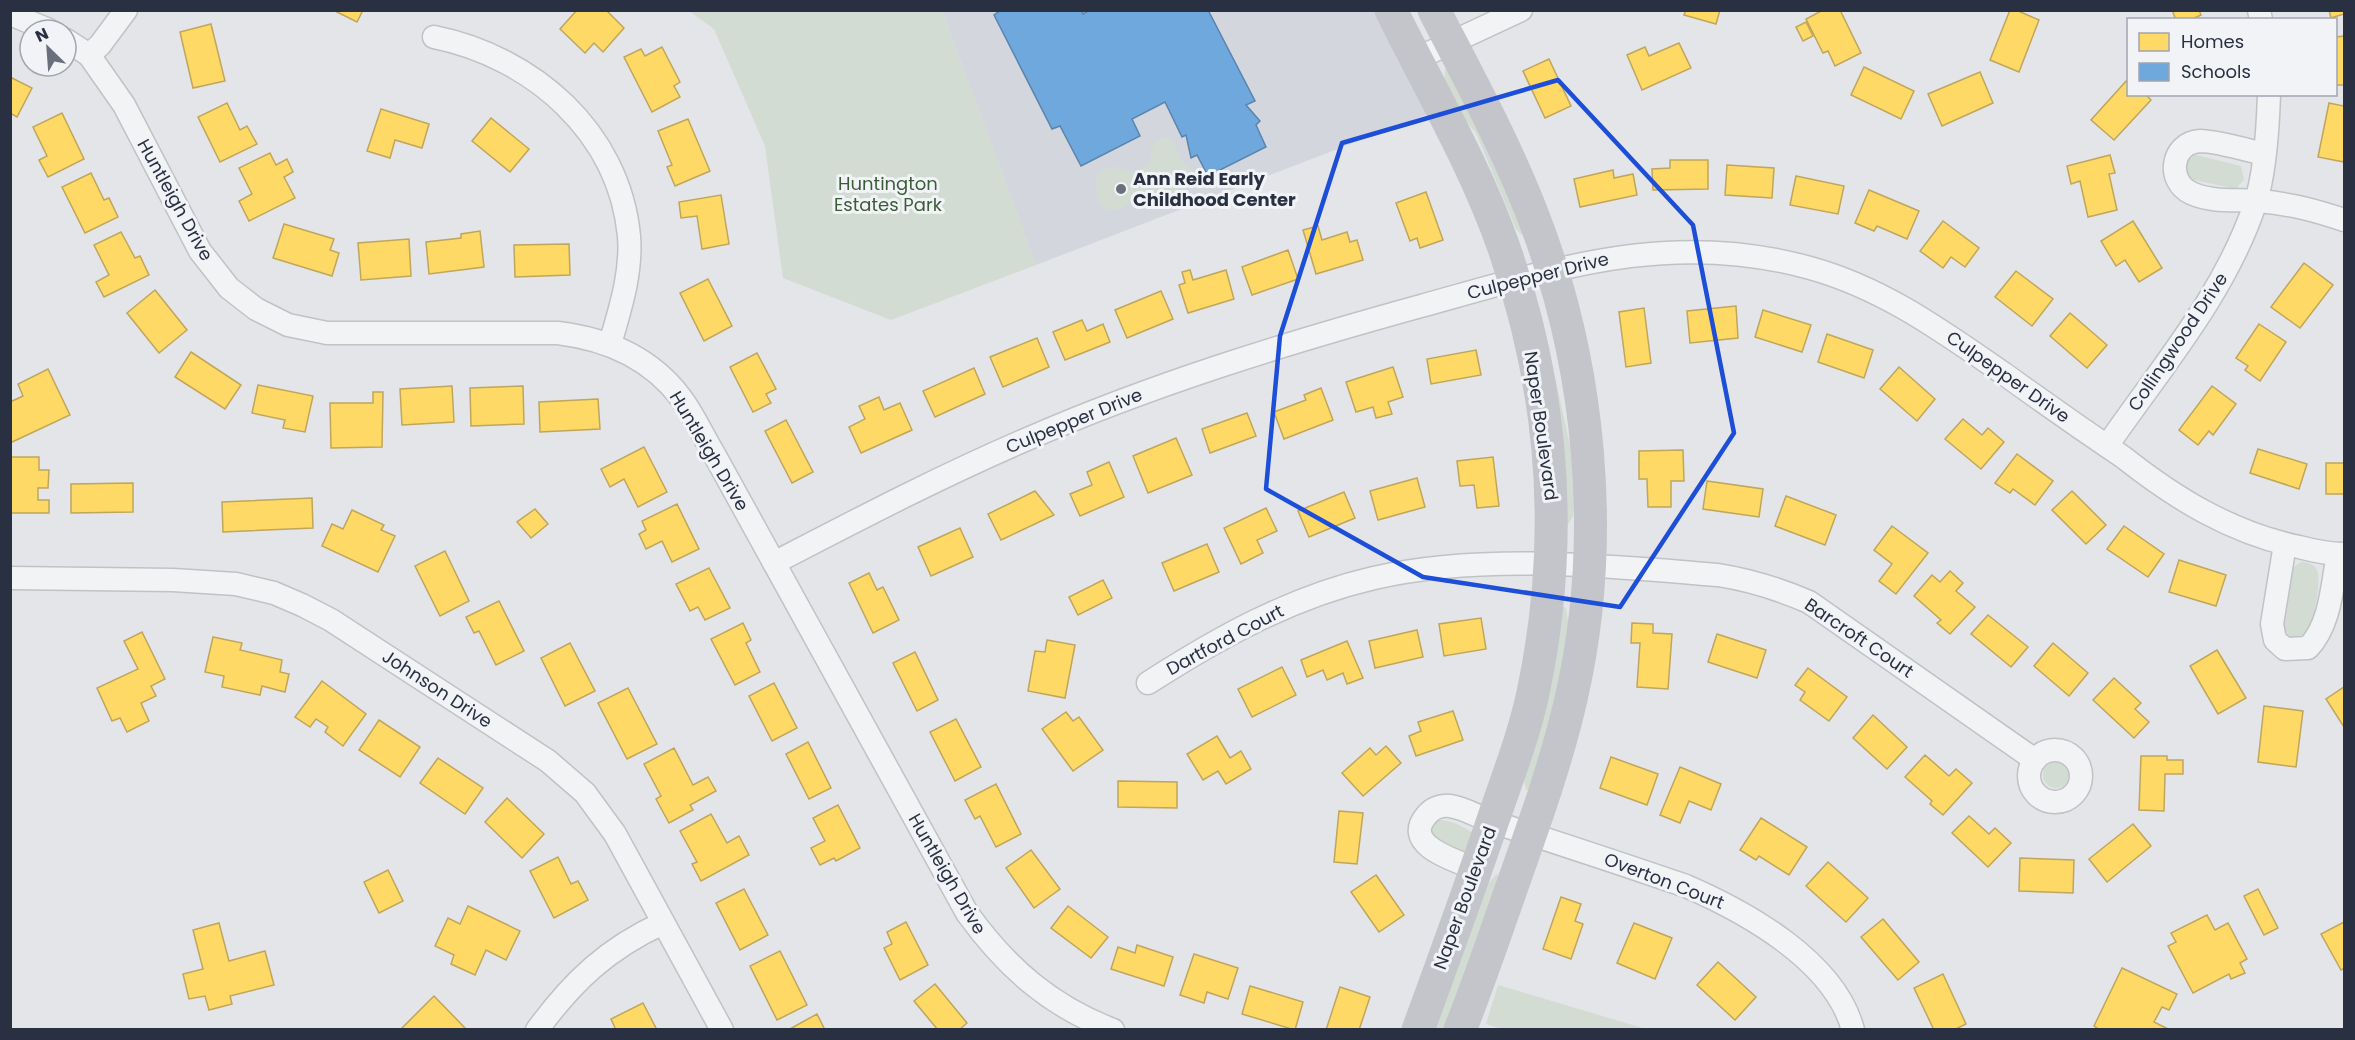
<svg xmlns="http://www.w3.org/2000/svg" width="2355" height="1040" viewBox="0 0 2355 1040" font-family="Poppins,sans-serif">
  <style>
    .built { fill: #d3d6dd }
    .green { fill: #d2dcd3 }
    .homes { fill: #ffd966; stroke: #bfa65b; stroke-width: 1.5 }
    .schools { fill: #6fa8dc; stroke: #5a84ae; stroke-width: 1.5 }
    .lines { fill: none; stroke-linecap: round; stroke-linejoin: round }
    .minor-casing { stroke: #c0c2c6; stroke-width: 25 }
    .minor { stroke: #f2f3f5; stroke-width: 22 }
    .secondary { stroke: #c3c5ca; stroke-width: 33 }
    .marked { fill: none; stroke: #1d4ed8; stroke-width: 4.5; stroke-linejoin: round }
    .poi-dot { fill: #6a6f7c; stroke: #f1f3f7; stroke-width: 2 }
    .labels { text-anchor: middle; stroke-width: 6; stroke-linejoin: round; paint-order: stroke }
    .poi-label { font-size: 18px; font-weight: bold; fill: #293042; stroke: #f1f3f7; text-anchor: start }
    .park-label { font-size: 18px; fill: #3a5d37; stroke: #f1f3f7 }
    .street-label { font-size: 18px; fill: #293042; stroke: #f1f3f7 }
  </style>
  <rect width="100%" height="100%" fill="#e3e5e8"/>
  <polygon class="built" points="942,11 1378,11 1431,113 1036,265"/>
  <g class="green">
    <polygon points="689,11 942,11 1036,265 891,320 783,278 765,146 714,29"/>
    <polygon points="1448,66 1451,68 1524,233 1522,235 1516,229 1476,133 1449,101 1444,84 1445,70"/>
    <path d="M1162 137C1178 139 1174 148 1181 159 1183 164 1188 167 1193 170L1194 183C1189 187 1166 196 1160 196 1153 195 1149 190 1142 192 1134 194 1131 203 1124 207 1101 219 1091 195 1097 175 1109 164 1117 165 1132 172 1158 168 1144 147 1162 137Z"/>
    <polygon points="2196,155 2241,166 2244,179 2236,189 2190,179 2185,170 2187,160"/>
    <polygon points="1540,320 1543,322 1574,464 1576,495 1573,516 1567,526"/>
    <path d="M2301 562C2307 562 2314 564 2317 570 2322 580 2313 621 2309 633L2301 638H2291L2283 628 2291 575 2294 567Z"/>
    <polygon points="1562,606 1566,608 1570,635 1552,729 1530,789 1526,790 1524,781"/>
    <circle cx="2056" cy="775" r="13"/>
    <path d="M1438 820C1450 820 1464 826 1473 834L1469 850C1457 855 1442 843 1431 837V827Z"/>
    <polygon points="1497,874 1499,876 1448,1029 1431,1030 1484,888"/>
    <polygon points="1498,985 1646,1029 1502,1029 1486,1024"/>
  </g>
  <g class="homes">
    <polygon points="333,10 363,10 357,22"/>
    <polygon points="577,10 606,10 624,28 603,52 594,43 585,53 560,29"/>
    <polygon points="1686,10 1720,10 1716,24 1684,15"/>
    <polygon points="1823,10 1840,10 1861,53 1835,66 1828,51 1823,53 1806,19"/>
    <polygon points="2010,10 2016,10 2039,20 2019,72 1990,60"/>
    <polygon points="2172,10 2199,10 2201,15 2190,20 2176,20"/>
    <polygon points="2329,10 2344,10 2344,14 2331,18"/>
    <polygon points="1806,22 1813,36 1803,41 1796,27"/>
    <polygon points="211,24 225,81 193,88 180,32"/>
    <polygon points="2344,36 2344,85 2336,85 2336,37"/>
    <polygon points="1679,43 1691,68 1642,90 1627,55 1645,47 1649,56"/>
    <polygon points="662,47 680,82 674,86 680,97 652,112 624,57 641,49 645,56"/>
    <polygon points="1549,59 1571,106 1545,118 1523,71"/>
    <polygon points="1864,67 1914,91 1901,119 1851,95"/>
    <polygon points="1980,72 1993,103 1942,126 1928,94"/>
    <polygon points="10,77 32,88 17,117 10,113"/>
    <polygon points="2128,79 2128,94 2145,94 2151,100 2114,140 2091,120"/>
    <polygon points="227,103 240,130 247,126 257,144 220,162 198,117"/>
    <polygon points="2329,103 2344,106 2344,162 2318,157"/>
    <polygon points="381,109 429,124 422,148 395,140 390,158 367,151"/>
    <polygon points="62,113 84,159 48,177 39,160 47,156 33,127"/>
    <polygon points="491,118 529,149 510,172 472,141"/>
    <polygon points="688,119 710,171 675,186 667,167 672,165 658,131"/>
    <polygon points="270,153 276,165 287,159 293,172 284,177 295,198 249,221 239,201 252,194 239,168"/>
    <polygon points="2110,155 2115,173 2109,174 2117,210 2088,217 2080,181 2071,184 2067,166"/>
    <polygon points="1670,160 1708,160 1708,189 1653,190 1652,169 1670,168"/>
    <polygon points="1727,165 1774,168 1772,198 1725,195"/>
    <polygon points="1613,170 1614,178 1633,174 1637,195 1580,207 1574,179"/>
    <polygon points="91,173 104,200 109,198 118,217 85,233 62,187"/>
    <polygon points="1796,176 1844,186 1838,214 1790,205"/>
    <polygon points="1869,190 1919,211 1907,239 1877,226 1874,231 1855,223"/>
    <polygon points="1426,192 1443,240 1420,248 1417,238 1410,241 1396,203"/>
    <polygon points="721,195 729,244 702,249 697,216 681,218 679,202"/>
    <polygon points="1943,221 1979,248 1965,267 1951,257 1943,268 1920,251"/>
    <polygon points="2133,221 2162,268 2139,282 2125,260 2116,266 2101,241"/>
    <polygon points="284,224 334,239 330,250 339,253 332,276 273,258"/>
    <polygon points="1318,226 1322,240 1347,232 1350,242 1357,240 1363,260 1316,274 1303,230"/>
    <polygon points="480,231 484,267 429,274 426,242 461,238 461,234"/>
    <polygon points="121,232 135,258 140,256 149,275 104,297 96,282 109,275 94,245"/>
    <polygon points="409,239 411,276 361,280 358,243"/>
    <polygon points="569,244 570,275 515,277 514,245"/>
    <polygon points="1288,250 1298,279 1252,295 1242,267"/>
    <polygon points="2304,263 2333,285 2300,328 2271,307"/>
    <polygon points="1190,270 1193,280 1226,270 1234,299 1188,313 1179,285 1185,283 1182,272"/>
    <polygon points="2016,271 2053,299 2032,326 1995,297"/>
    <polygon points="708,279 732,326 704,341 680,293"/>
    <polygon points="155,290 187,330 159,353 127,313"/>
    <polygon points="1161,291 1173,319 1127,338 1115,310"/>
    <polygon points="1736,306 1738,338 1690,343 1687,311"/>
    <polygon points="1644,308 1651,363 1626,367 1619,312"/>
    <polygon points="1763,310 1811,325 1802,352 1755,337"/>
    <polygon points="2070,313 2107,345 2087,368 2050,336"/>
    <polygon points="1082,320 1087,331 1103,324 1110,342 1065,360 1053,332"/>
    <polygon points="2259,324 2286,342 2260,381 2245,370 2248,366 2236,358"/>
    <polygon points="1827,334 1873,350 1864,378 1818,362"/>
    <polygon points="1037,338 1049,367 1003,387 990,357"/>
    <polygon points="1476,350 1481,375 1431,384 1427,359"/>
    <polygon points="191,352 241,385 225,409 175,377"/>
    <polygon points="757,353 776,389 766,394 771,403 753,412 730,367"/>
    <polygon points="1393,367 1403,397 1388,402 1392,414 1376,418 1373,407 1356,412 1346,382"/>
    <polygon points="1899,367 1935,399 1917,421 1880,389"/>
    <polygon points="974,368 985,394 935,417 923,391"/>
    <polygon points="48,369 70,415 10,443 10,402 23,396 18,384"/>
    <polygon points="258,385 313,396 305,432 283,428 285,420 252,413"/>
    <polygon points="452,386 454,422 402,425 400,389"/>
    <polygon points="523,386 524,424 471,426 470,388"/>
    <polygon points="2212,386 2236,404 2213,435 2209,431 2198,445 2179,430"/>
    <polygon points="1321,388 1333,420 1284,439 1274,412 1306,400 1304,395"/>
    <polygon points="373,392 383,392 382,447 331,448 330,403 373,403"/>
    <polygon points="879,397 884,410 900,403 912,430 861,453 849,427 865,419 859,406"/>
    <polygon points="598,399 600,429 540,432 539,402"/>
    <polygon points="1247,413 1256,436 1210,453 1202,429"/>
    <polygon points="1963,419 1982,435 1988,428 2004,442 1981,469 1945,439"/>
    <polygon points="786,420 813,472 792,483 765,431"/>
    <polygon points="1176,438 1192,475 1148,493 1133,456"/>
    <polygon points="644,447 667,492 638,507 624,479 610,487 601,469"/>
    <polygon points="2258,449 2307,464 2299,489 2250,473"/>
    <polygon points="1683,450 1684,481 1671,481 1671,507 1648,507 1647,479 1639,479 1639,451"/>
    <polygon points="2017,454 2053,481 2035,505 2013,489 2010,493 1995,483"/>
    <polygon points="10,457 39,457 39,470 49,470 48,488 38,488 38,500 49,500 49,513 10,513"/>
    <polygon points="1493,457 1499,506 1477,508 1474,485 1460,486 1457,461"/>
    <polygon points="1109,462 1124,497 1080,516 1070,494 1092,485 1087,472"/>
    <rect x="2326" y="463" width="18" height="31"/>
    <polygon points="1417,478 1425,507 1378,520 1370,491"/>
    <polygon points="1707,481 1763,489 1759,517 1703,509"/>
    <polygon points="133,483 133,512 71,513 71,484"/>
    <polygon points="1035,491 1054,515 1001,540 988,514"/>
    <polygon points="2072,491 2106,525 2086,544 2052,510"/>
    <polygon points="1344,492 1355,518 1309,537 1298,511"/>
    <polygon points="1786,496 1836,515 1825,545 1775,526"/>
    <polygon points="312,498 313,528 223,532 222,502"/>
    <polygon points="677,504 699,549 672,562 662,541 646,549 639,534 646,530 642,521"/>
    <polygon points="1266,508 1277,531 1257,540 1263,553 1241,564 1224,528"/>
    <polygon points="535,509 548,524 531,538 517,522"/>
    <polygon points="352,510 384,525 381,530 395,536 378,572 322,546 332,524 343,529"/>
    <polygon points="1892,526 1928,553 1896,594 1879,581 1892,564 1874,550"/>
    <polygon points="2124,526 2164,554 2148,577 2107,549"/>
    <polygon points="960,528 973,557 931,576 918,547"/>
    <polygon points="1207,544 1219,572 1174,591 1162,563"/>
    <polygon points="445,551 469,601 440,616 415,566"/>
    <polygon points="2179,560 2226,575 2216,606 2169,592"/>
    <polygon points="709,568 730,608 705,620 698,607 690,611 676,584"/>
    <polygon points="1950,571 1963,583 1956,591 1975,607 1950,634 1937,623 1941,620 1914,596 1932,575 1940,582"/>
    <polygon points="869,573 877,590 883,587 899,620 873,633 849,583"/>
    <polygon points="1103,580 1112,598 1078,615 1069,597"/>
    <polygon points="499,601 524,651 496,665 479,631 474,633 466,617"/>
    <polygon points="1988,615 2028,647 2011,667 1971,634"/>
    <polygon points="1481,618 1486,649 1444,656 1439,624"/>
    <polygon points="743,623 751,640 746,643 760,672 735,685 711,639"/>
    <polygon points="1632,623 1653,624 1653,633 1672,634 1668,689 1637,687 1640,643 1631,643"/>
    <polygon points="1417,630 1423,657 1375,668 1369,641"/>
    <polygon points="142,632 165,679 151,686 156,696 141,703 149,721 127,732 120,718 112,721 97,688 138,669 124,641"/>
    <polygon points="1717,634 1766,650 1757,678 1708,662"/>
    <polygon points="213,637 242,643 240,650 282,660 280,672 289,674 285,692 262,686 260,695 222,687 224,676 205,672"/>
    <polygon points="1047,640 1075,645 1065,698 1028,691 1035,651 1045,652"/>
    <polygon points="1347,641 1363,678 1347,684 1343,673 1327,680 1323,670 1307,677 1301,660"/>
    <polygon points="570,643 595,691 565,706 541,658"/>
    <polygon points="2053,643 2088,673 2069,696 2034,666"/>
    <polygon points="2217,650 2246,698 2218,714 2190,666"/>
    <polygon points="915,652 938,700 917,711 893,663"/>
    <polygon points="1282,667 1296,695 1252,717 1238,689"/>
    <polygon points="1808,668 1847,697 1829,721 1800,700 1805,692 1795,685"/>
    <polygon points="2114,678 2141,703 2135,709 2149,722 2134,738 2093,700"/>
    <polygon points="322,681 366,714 343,746 325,732 328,727 316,719 310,727 295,717"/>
    <polygon points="774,683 797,728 772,741 749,696"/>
    <polygon points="2344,687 2344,727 2326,699"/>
    <polygon points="628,688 657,744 627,759 598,703"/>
    <polygon points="2264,706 2303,711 2296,767 2258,762"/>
    <polygon points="1453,711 1463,740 1416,756 1409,736 1421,731 1418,722"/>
    <polygon points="1066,712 1073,721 1079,717 1103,750 1073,771 1042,729"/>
    <polygon points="1873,715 1907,747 1887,769 1853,738"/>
    <polygon points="956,719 981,767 955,781 930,732"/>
    <polygon points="379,720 420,747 400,777 359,750"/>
    <polygon points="1217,736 1230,758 1241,751 1251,769 1226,784 1218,771 1203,780 1187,754"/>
    <polygon points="808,742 831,788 809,799 786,754"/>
    <polygon points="1386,746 1401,763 1363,796 1342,773 1370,748 1376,755"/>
    <polygon points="674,748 693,785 708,777 716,791 690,805 693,810 669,823 656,799 661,796 644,764"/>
    <polygon points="1925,755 1949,776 1956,769 1972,783 1943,815 1930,804 1932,801 1905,777"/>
    <polygon points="2141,756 2167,756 2167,760 2183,760 2183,774 2165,774 2164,811 2139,810"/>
    <polygon points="1611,757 1658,774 1647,805 1600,788"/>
    <polygon points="438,758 483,788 465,814 420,783"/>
    <polygon points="1680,767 1721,784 1711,810 1689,801 1680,823 1660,815"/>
    <polygon points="1118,781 1177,782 1177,808 1118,807"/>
    <polygon points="996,784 1021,834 996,847 980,816 975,819 965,800"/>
    <polygon points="507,798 544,834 522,858 485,822"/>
    <polygon points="838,805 860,848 836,861 834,858 820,865 811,848 825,841 813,818"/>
    <polygon points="1339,811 1363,813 1357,864 1334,862"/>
    <polygon points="711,814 727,843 739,836 749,855 701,881 692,864 697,862 680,831"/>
    <polygon points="1969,816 1989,834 1995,828 2011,843 1988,867 1952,833"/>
    <polygon points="1761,818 1807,847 1789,875 1759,856 1756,860 1740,850"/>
    <polygon points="2133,824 2151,846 2107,882 2089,859"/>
    <polygon points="1031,850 1060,889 1034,908 1006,868"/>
    <polygon points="558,857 571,884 578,881 588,900 554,918 530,871"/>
    <polygon points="2020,858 2074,860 2073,893 2019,891"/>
    <polygon points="1828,862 1868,898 1846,922 1806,886"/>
    <polygon points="388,870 403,901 379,913 364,882"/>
    <polygon points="1376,875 1404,915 1379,932 1351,892"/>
    <polygon points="744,889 768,935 740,950 716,903"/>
    <polygon points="2258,889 2278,928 2264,935 2244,896"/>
    <polygon points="1561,897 1581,904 1575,921 1583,924 1571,959 1543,949"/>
    <polygon points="468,906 520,931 506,960 486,950 475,975 451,964 454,955 435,946 448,918 460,924"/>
    <polygon points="1068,906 1108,937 1091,958 1051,928"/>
    <polygon points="2207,915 2215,930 2228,923 2247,959 2240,963 2245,973 2231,979 2229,974 2193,993 2168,946 2176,942 2171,933"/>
    <polygon points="1883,919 1919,962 1898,980 1861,937"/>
    <polygon points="906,922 928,965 900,980 884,948 892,944 887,932"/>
    <polygon points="2344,922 2344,968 2341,970 2321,934"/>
    <polygon points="219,923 229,961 265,951 274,985 230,996 232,1004 209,1010 205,996 189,999 183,974 203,969 193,930"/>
    <polygon points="1634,923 1672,938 1655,979 1617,963"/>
    <polygon points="1137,945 1173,957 1164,986 1111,969 1118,947 1135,953"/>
    <polygon points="780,951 807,1005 777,1020 750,966"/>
    <polygon points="1194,954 1238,968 1228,999 1207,992 1204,1003 1180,995"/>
    <polygon points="1718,962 1756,997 1735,1020 1697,985"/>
    <polygon points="2122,968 2177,994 2169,1010 2162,1007 2154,1022 2170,1030 2100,1030 2094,1026"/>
    <polygon points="1943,974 1966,1024 1954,1030 1934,1030 1914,988"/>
    <polygon points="935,984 967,1023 959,1030 938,1030 914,1001"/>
    <polygon points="1250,986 1303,1002 1295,1030 1242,1014"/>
    <polygon points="1340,987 1370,997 1359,1030 1326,1030"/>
    <polygon points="434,996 465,1028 463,1030 400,1030"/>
    <polygon points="643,1003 657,1030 616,1030 611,1019"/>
    <polygon points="817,1014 825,1030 788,1030"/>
  </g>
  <polygon class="schools" points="1001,10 1081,10 1083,14 1090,10 1208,10 1255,101 1246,105 1260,121 1256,125 1266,147 1208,176 1197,155 1191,158 1186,135 1182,137 1165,102 1132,119 1140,136 1081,166 1060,126 1052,129 994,15"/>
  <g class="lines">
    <defs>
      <g id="minor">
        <polyline points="2259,10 2261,20"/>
        <polyline points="10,14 49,30"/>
        <path d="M434 37C533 57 619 132 629 236 632 273 620 309 610 344"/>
        <path d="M66 40 89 55 124 105 200 251 229 288 256 309 288 325 327 333H558C607 339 651 358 681 398 694 415 703 436 714 454L967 913C1006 967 1050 1006 1113 1030"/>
        <polyline points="89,55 100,45 126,10"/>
        <polyline points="1416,59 1521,10"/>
        <path d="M2264 154C2247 150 2216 141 2200 141 2171 143 2166 181 2191 193 2213 203 2236 199 2259 201 2291 204 2314 210 2344 220"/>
        <path d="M2107 446C2160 369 2225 294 2255 204 2265 174 2268 126 2269 94"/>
        <path d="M2285 544 2272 624 2275 640 2285 649 2308 648C2331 624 2332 585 2338 554"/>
        <path d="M774 563C857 520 939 477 1025 440 1153 384 1287 343 1421 306 1555 269 1671 229 1810 268 1883 288 1942 331 2003 373 2043 402 2083 430 2123 457 2176 499 2232 533 2299 547 2314 551 2329 554 2344 554"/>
        <polyline points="10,578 173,580 236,584 274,593 302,605 331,620 548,761 585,793 615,834 722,1030"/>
        <path d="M1148 683C1218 638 1291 597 1374 578 1483 553 1607 566 1718 575 1750 580 1779 589 1809 602L2035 760"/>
        <circle cx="2055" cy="776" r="26"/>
        <path d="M1476 869C1458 861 1401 846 1426 816 1432 808 1441 805 1450 806 1465 808 1480 818 1493 822 1558 843 1622 864 1686 886 1746 912 1835 961 1853 1030"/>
        <path d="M537 1030C573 981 608 948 663 923"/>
      </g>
    </defs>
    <use href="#minor" class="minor-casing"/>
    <use href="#minor" class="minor"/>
    <g class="secondary">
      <path d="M1391 10C1430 89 1475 165 1504 248 1555 395 1565 542 1533 693 1524 735 1508 776 1494 817 1470 888 1444 959 1418 1030"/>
      <path d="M1434 10C1468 76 1503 140 1530 208 1591 361 1608 539 1571 699 1557 760 1536 819 1515 878 1497 929 1480 980 1460 1030"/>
    </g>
  </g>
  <path class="marked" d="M1558 80 1693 225 1734 433 1620 607 1423 577 1266 489 1280 336 1342 143Z"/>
  <circle class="poi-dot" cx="1121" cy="189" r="6"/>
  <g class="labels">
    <g class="poi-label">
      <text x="1133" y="185">Ann Reid Early<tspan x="1133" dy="21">Childhood Center</tspan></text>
    </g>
    <g class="park-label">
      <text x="888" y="190">Huntington<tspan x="888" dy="21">Estates Park</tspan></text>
    </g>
    <g class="street-label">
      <text transform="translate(175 200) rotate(61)" y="6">Huntleigh Drive</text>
      <text transform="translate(1538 276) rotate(-14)" y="6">Culpepper Drive</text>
      <text transform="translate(2178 342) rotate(-56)" y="6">Collingwood Drive</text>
      <text transform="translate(2008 377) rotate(35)" y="6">Culpepper Drive</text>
      <text transform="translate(1074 421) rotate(-22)" y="6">Culpepper Drive</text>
      <text transform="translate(1541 426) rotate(82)" y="6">Naper Boulevard</text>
      <text transform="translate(709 451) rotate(59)" y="6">Huntleigh Drive</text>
      <text transform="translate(1859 638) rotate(34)" y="6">Barcroft Court</text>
      <text transform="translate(1225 640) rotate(-28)" y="6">Dartford Court</text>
      <text transform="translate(437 689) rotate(33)" y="6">Johnson Drive</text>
      <text transform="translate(947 874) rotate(60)" y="6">Huntleigh Drive</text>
      <text transform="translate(1664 881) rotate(21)" y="6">Overton Court</text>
      <text transform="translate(1465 898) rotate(-70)" y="6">Naper Boulevard</text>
    </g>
  </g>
  <rect width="2355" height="1040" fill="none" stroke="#293042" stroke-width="24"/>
  <rect x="2127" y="18" width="210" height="78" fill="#f1f3f7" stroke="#a1a5af" stroke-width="1.5"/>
  <rect x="2139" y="33" width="30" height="18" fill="#ffd966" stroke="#a1a5af" stroke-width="1.5"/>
  <text x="2181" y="48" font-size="18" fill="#293042">Homes</text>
  <rect x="2139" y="63" width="30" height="18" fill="#6fa8dc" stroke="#a1a5af" stroke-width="1.5"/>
  <text x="2181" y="78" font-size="18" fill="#293042">Schools</text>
  <g transform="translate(48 48) rotate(335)"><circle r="28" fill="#f1f3f7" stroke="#a1a5af" stroke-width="1.5"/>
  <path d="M0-4.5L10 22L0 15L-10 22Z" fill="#6a6f7c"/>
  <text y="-9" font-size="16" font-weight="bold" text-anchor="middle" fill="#293042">N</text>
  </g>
</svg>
